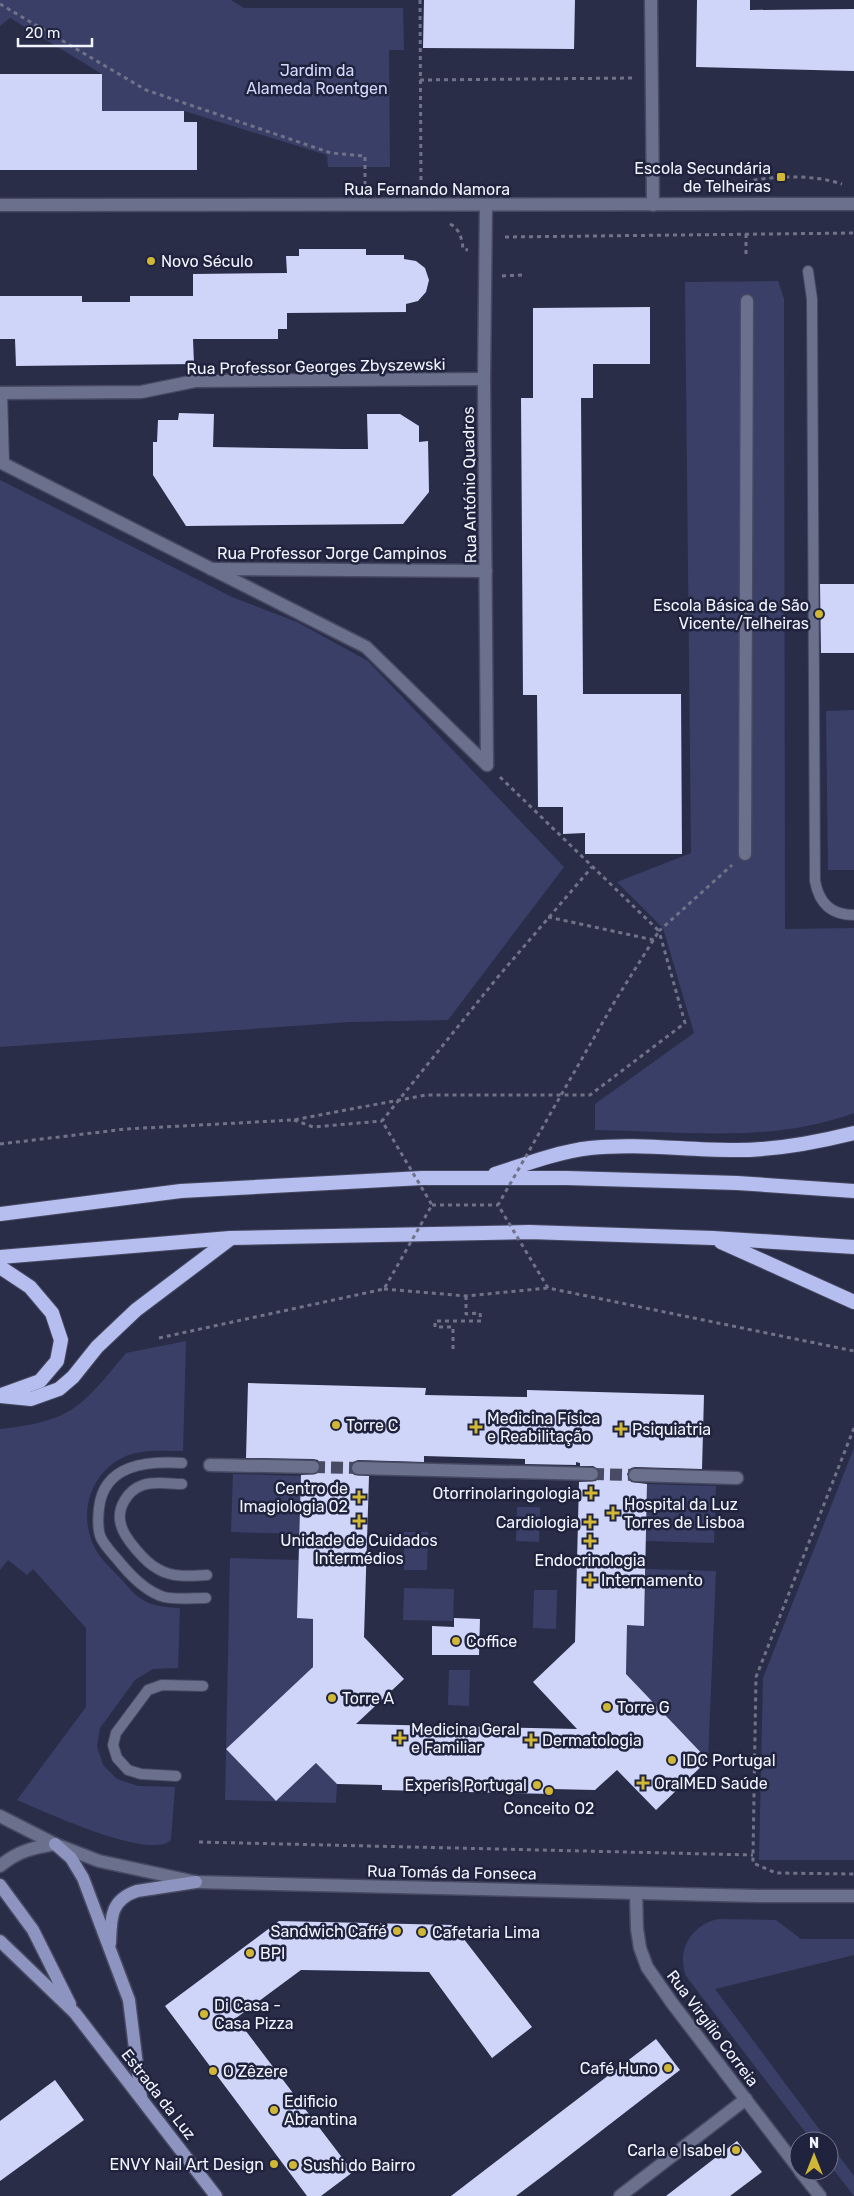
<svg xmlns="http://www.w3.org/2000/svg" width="854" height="2196" viewBox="0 0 854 2196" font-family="Rubik,sans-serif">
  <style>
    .green { fill: #3a3f68 }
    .building { fill: #cfd5f8; fill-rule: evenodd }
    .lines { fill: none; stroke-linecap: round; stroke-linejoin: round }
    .pedestrian-tunnel { stroke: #484b63; stroke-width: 12; stroke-dasharray: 12 6; stroke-linecap: butt }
    .service-casing { stroke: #464961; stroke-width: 12 }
    .pedestrian-casing { stroke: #464961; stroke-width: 15 }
    .minor-casing { stroke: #464961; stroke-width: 15 }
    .tertiary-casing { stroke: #464961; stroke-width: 15 }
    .secondary-casing { stroke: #464961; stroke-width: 15 }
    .trunk-casing { stroke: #464961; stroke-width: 16 }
    .path { stroke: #707388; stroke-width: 3; stroke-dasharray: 4 4; stroke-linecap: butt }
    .service { stroke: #6b708c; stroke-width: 10 }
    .pedestrian { stroke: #6b708c; stroke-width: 12 }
    .minor { stroke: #6b708c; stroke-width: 12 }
    .tertiary { stroke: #6b708c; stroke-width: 12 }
    .secondary { stroke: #8d94c0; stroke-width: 12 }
    .trunk { stroke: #b6bdef; stroke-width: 14 }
    .path-bridge { stroke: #707388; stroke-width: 3; stroke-dasharray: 4 4; stroke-linecap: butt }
    .poi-dot { fill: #d0b736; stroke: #20233d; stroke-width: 2 }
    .labels { text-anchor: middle; stroke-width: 5; stroke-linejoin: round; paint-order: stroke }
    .park-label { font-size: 16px; fill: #d3d9fe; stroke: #20233d }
    .poi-label { font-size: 16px; fill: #f1f3fe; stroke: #20233d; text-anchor: start }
    .street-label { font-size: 16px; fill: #f1f3fe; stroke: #20233d }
  </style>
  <rect width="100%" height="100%" fill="#2a2d48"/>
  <g class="green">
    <polygon points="0,0 231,0 244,8 403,8 404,50 389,50 390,167 328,167 327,155 184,111 102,111 102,74 10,18 0,26"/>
    <path d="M778 281 784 299 785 929 854 928V1113C770 1144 683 1131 595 1130V1104L694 1033 663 928 617 882 691 853 685 282Z"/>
    <polygon points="0,480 232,597 297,622 368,661 564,867 448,1020 350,1022 0,1047"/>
    <polygon points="854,710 854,870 828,870 826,711"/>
    <path d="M186 1341 183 1451C165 1451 143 1449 126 1456 89 1472 77 1516 96 1550 102 1561 113 1570 121 1579 127 1585 133 1594 140 1598 152 1607 166 1607 180 1608L178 1668 153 1669 135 1680 100 1728 97 1746 103 1765 117 1779 138 1786 175 1787 171 1840C149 1861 44 1811 17 1800L86 1707V1628L33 1569 27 1575 8 1560 0 1570V1429C73 1421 81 1407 126 1353Z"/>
    <polygon points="854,1448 854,1860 759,1860 763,1678"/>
    <polygon points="233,1474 301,1476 300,1534 231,1532"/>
    <polygon points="647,1484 716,1486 714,1543 646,1541"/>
    <polygon points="517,1507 540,1507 539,1542 516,1541"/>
    <polygon points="404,1532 428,1532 427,1570 404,1570"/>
    <polygon points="230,1558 299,1560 297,1618 313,1619 313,1667 226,1749 276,1801 316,1763 337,1784 336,1803 225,1800"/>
    <polygon points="646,1569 716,1571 708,1760 626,1674 627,1625 644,1625"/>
    <polygon points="404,1588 454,1589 453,1621 403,1620"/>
    <polygon points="534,1590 557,1590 556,1629 533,1628"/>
    <polygon points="449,1670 470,1670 469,1706 448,1705"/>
    <path d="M718 1919 776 1920 801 1939H854V1955L715 1989 828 2141H812L686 1976C676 1949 692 1925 718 1919Z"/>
    <polygon points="829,2143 854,2176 854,2196 829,2164"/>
  </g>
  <g class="building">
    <polygon points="424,0 575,0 574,49 423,48"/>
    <polygon points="697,0 750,0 750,10 854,9 854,71 696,67"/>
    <polygon points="0,74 102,74 102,111 184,111 184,122 197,122 197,170 0,170"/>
    <polygon points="299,249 366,249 366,255 404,255 404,259 416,261 425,268 429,280 426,292 418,301 406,304 406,312 287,313 287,329 278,329 278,339 193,339 194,364 16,366 15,339 0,339 0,296 82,296 82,302 130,302 130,296 193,296 193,274 287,273 286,256 299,256"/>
    <polygon points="650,307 650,364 593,364 593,398 581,398 583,694 681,694 682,854 585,854 585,833 563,834 563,807 538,807 537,695 523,695 521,398 533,398 533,308"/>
    <polygon points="179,413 214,414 213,447 341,449 368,449 367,414 400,414 419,426 419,442 428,441 429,492 403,524 186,526 153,475 153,442 157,442 158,420 178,420"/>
    <polygon points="820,584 854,584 854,653 821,653"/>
    <path d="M248 1383 426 1388 425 1395 527 1397V1390L704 1395 702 1469 635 1467 631 1468 627 1474 631 1482 647 1484 644 1626 627 1625 626 1674 708 1760 656 1810 617 1770 595 1790 552 1789V1794L382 1790V1785L337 1784 316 1763 276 1801 226 1749 313 1667V1619L297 1618 301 1475 316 1474 321 1467 318 1460 313 1459 246 1458ZM424 1456 525 1459V1464L576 1465V1462L580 1463V1466H593L599 1470 600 1475 596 1481 579 1482 575 1642 533 1682 577 1729 356 1724 404 1679 364 1637 369 1476 354 1475 350 1467 351 1463 358 1460 424 1462Z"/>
    <polygon points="454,1618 480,1619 479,1655 432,1655 432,1626 454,1627"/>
    <polygon points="279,1921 453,1925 532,2027 492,2058 429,1972 301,1970 236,2018 353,2172 321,2196 307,2196 165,2006"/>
    <polygon points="656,2039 680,2070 548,2172 516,2196 451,2196"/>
    <polygon points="55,2080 84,2120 0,2181 0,2121"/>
    <polygon points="737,2141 762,2172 730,2196 666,2196"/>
  </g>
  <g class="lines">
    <g class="pedestrian-tunnel">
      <polyline points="313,1467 358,1468"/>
      <polyline points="592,1474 635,1475"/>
    </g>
    <defs>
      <g id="service">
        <path d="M808 271 812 299 815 881C819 903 831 915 854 915"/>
        <polyline points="2,393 4,463"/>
        <path d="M182 1463C147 1461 104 1464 99 1508 98 1517 97 1529 101 1538 106 1548 115 1556 122 1565 133 1578 147 1592 164 1597 176 1600 193 1598 206 1598"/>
        <path d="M182 1484C170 1484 154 1481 143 1485 128 1490 116 1508 121 1525 124 1538 146 1563 158 1569 173 1578 190 1576 207 1575"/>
        <polyline points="176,1776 141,1774 128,1770 117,1758 113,1745 116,1733 148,1690 162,1685 203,1686"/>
      </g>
      <g id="pedestrian">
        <polyline points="210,1465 313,1467"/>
        <polyline points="358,1468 592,1474"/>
        <polyline points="635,1475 737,1478"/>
      </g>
      <g id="minor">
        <polyline points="651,0 653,205"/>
        <polyline points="486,205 484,379 487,765"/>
        <polyline points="0,393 141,392 195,381 484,379"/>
        <polyline points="0,462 366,647 487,765"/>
        <polyline points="211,569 486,571"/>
        <polyline points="745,854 747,301"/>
        <polyline points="0,1816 55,1844 99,1861 196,1882 757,1896 854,1896"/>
        <path d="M0 1866C18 1851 32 1848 55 1844"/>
        <polyline points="636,1893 637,1929 640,1948 647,1967 672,2003 799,2169"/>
        <polyline points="800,2171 820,2196"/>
        <polyline points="620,2196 746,2099"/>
      </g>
      <polyline id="tertiary" points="0,205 854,204"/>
      <g id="secondary">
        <polyline points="55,1844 71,1858 83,1878 129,2000 141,2097"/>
        <polyline points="0,1885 33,1930 70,2004"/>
        <polyline points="0,1941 75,2013 216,2196"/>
        <path d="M110 1943C111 1918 110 1900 137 1891L196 1882"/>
      </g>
      <g id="trunk">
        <path d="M495 1174C526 1164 557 1152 590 1148 637 1143 684 1150 730 1150 772 1151 814 1143 854 1133"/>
        <polyline points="0,1214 181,1191 422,1178 567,1178 737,1183 854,1191"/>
        <polyline points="721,1242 854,1302"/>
        <polyline points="0,1257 230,1238 529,1232 713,1238 854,1247"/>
        <polyline points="0,1267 30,1287 52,1313 61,1340 57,1361 40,1381 4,1394"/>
        <polyline points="0,1396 31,1399 59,1389 73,1377 97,1347 136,1310 230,1239"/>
      </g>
    </defs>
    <use href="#service" class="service-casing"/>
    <use href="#pedestrian" class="pedestrian-casing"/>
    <use href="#minor" class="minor-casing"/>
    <use href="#tertiary" class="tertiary-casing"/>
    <use href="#secondary" class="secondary-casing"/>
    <use href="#trunk" class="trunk-casing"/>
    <g class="path">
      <polyline points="420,0 421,187"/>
      <polyline points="0,4 146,90 331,153 365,156 365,187"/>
      <polyline points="420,80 634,78"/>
      <path d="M738 184C769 175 812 174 842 184"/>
      <path d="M450 224C460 229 462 239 463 249L468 250"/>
      <polyline points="746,234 746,255"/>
      <polyline points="505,237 854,233"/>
      <polyline points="502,276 522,275"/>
      <polyline points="500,777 659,931 615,1001"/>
      <polyline points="548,917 654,940"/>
      <polyline points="497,978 592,867"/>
      <polyline points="294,1120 313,1127 382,1121"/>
      <polyline points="0,1144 126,1129 293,1120 426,1095 590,1095 685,1023 659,931 732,865"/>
      <polyline points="432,1205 498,1205"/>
      <polyline points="384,1289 466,1296 548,1288"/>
      <polyline points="453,1349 453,1327 435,1327 435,1321 481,1321 480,1313 466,1314 466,1296"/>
      <polyline points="854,1428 756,1677 753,1855 753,1863 776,1873 854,1874"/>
      <polyline points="199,1842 753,1855"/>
    </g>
    <use href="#service" class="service"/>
    <use href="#pedestrian" class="pedestrian"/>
    <use href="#minor" class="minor"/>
    <use href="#tertiary" class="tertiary"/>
    <use href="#secondary" class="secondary"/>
    <use href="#trunk" class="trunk"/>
    <g class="path-bridge">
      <polyline points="615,1001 498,1205 548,1288 854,1351"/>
      <polyline points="159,1338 384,1289 432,1205 382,1121 497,978"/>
    </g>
  </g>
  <g class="poi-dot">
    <rect x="776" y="172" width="10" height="10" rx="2.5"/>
    <circle cx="151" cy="261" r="5"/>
    <circle cx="819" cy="614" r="5"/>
    <circle cx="336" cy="1425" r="5"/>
    <path d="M473.5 1419.5h5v5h5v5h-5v5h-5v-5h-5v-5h5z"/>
    <path d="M618.5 1421.5h5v5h5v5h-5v5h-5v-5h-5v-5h5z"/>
    <path d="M588.5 1485.5h5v5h5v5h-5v5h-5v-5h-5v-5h5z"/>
    <path d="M356.5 1489.5h5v5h5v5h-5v5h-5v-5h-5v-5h5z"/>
    <path d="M610.5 1505.5h5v5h5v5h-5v5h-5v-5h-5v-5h5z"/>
    <path d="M356.5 1513.5h5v5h5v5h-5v5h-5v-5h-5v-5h5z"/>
    <path d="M587.5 1514.5h5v5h5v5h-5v5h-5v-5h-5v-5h5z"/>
    <path d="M587.5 1533.5h5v5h5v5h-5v5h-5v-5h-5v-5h5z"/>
    <path d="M587.5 1572.5h5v5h5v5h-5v5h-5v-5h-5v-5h5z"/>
    <circle cx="456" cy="1641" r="5"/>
    <circle cx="332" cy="1698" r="5"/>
    <circle cx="607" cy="1707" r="5"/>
    <path d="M397.5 1730.5h5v5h5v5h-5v5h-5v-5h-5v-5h5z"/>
    <path d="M528.5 1732.5h5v5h5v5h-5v5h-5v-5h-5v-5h5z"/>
    <circle cx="672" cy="1760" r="5"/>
    <path d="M640.5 1775.5h5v5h5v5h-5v5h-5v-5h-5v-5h5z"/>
    <circle cx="537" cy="1785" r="5"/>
    <circle cx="549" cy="1791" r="5"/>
    <circle cx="397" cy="1931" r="5"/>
    <circle cx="422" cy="1932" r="5"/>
    <circle cx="250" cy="1953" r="5"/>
    <circle cx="204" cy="2014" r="5"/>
    <circle cx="668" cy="2068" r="5"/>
    <circle cx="213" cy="2071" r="5"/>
    <circle cx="274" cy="2110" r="5"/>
    <circle cx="736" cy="2150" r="5"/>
    <circle cx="274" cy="2164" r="5"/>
    <circle cx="293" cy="2165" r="5"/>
  </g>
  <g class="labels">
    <g class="park-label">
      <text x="317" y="76">Jardim da<tspan x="317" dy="18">Alameda Roentgen</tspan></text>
    </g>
    <g class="poi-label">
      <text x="771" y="174" text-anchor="end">Escola Secundária<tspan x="771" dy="18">de Telheiras</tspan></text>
      <text x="161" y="267">Novo Século</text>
      <text x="809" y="611" text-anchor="end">Escola Básica de São<tspan x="809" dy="18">Vicente/Telheiras</tspan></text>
      <text x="487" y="1424">Medicina Física<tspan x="487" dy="18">e Reabilitação</tspan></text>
      <text x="346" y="1431">Torre C</text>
      <text x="632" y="1435">Psiquiatria</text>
      <text x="348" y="1494" text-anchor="end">Centro de<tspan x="348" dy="18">Imagiologia 02</tspan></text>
      <text x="580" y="1499" text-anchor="end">Otorrinolaringologia</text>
      <text x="624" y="1510">Hospital da Luz<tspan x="624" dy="18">Torres de Lisboa</tspan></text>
      <text x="579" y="1528" text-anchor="end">Cardiologia</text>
      <text x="359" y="1546" text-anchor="middle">Unidade de Cuidados<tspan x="359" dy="18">Intermédios</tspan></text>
      <text x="590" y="1566" text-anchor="middle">Endocrinologia</text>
      <text x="601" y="1586">Internamento</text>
      <text x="466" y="1647">Coffice</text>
      <text x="342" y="1704">Torre A</text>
      <text x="617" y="1713">Torre G</text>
      <text x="411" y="1735">Medicina Geral<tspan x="411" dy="18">e Familiar</tspan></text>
      <text x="542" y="1746">Dermatologia</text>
      <text x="682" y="1766">IDC Portugal</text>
      <text x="654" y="1789">OralMED Saúde</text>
      <text x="527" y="1791" text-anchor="end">Experis Portugal</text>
      <text x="549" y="1814" text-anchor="middle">Conceito O2</text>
      <text x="387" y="1937" text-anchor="end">Sandwich Caffé</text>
      <text x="432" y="1938">Cafetaria Lima</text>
      <text x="260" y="1959">BPI</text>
      <text x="214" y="2011">Di Casa -<tspan x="214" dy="18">Casa Pizza</tspan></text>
      <text x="658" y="2074" text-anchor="end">Café Huno</text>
      <text x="223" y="2077">O Zêzere</text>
      <text x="284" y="2107">Edificio<tspan x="284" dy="18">Abrantina</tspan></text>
      <text x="726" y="2156" text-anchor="end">Carla e Isabel</text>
      <text x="264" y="2170" text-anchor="end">ENVY Nail Art Design</text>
      <text x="303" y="2171">Sushi do Bairro</text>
    </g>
    <g class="street-label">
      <text x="427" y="195">Rua Fernando Namora</text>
      <text transform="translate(316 366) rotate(-1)" y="6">Rua Professor Georges Zbyszewski</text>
      <text transform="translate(469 485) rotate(-91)" y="6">Rua António Quadros</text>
      <text x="332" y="559">Rua Professor Jorge Campinos</text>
      <text transform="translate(452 1872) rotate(1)" y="6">Rua Tomás da Fonseca</text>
      <text transform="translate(713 2028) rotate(53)" y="6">Rua Virgílio Correia</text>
      <text transform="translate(159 2094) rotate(52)" y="6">Estrada da Luz</text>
    </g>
  </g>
  <g transform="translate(814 2156)"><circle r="24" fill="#20233d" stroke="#74768a"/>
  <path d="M0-4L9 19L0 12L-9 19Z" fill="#d0b736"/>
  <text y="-8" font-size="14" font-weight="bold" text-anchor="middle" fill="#f1f3fe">N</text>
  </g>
  <path d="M18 38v8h74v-8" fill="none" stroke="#f1f3fe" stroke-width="2.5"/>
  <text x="25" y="38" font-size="15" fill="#f1f3fe" stroke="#20233d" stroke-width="4" paint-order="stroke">20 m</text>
</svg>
